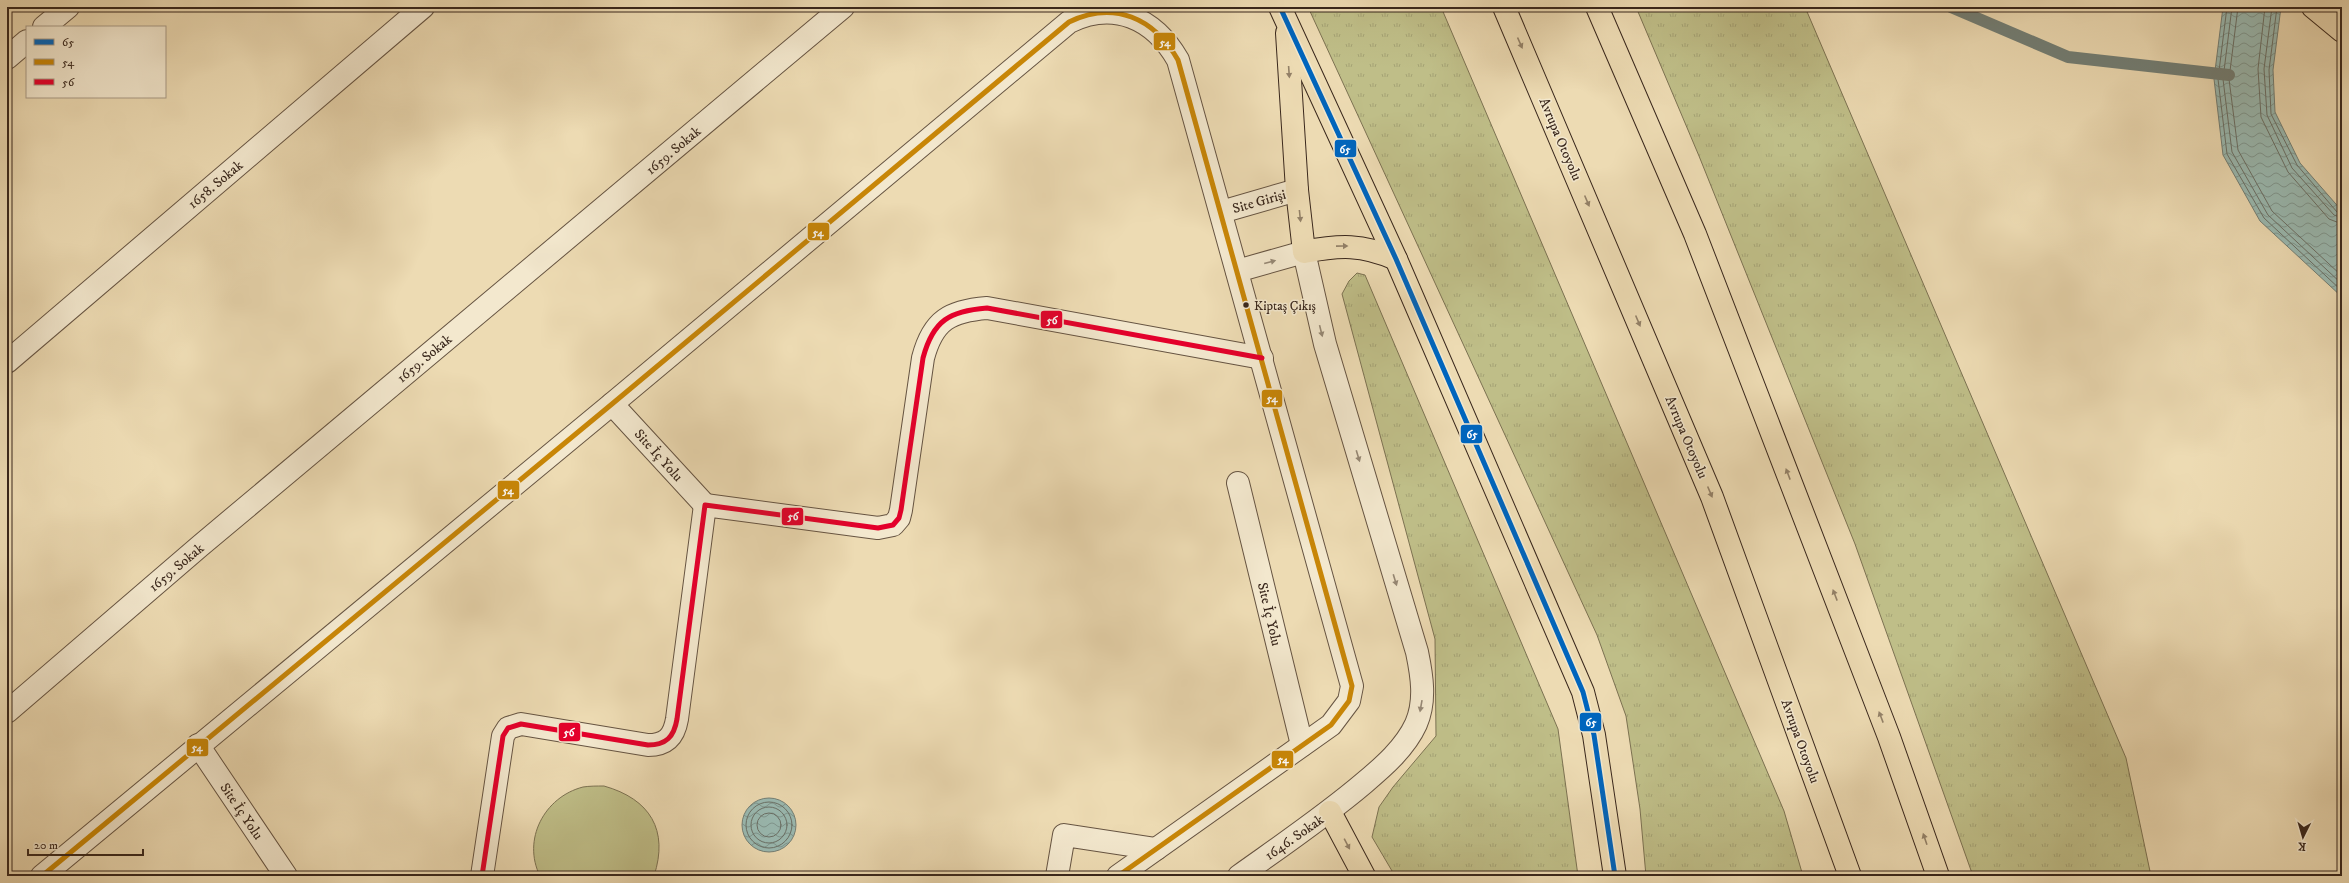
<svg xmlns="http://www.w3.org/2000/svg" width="2349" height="883" viewBox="0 0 2349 883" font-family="'IM FELL DW Pica',serif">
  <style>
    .grass { fill: url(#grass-tufts); stroke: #7c7252 }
    .green { fill: #bfbe88; stroke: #7c7252 }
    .water { fill: url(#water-waves); stroke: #737f76 }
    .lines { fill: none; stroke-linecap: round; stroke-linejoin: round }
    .shore { stroke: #6a7067; stroke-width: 1 }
    .stream { stroke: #737f76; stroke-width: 12 }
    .minor-casing { stroke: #665442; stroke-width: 24 }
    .tertiary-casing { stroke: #665442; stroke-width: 24 }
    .primary-casing { stroke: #39271c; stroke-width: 24 }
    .motorway-casing { stroke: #39271c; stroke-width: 24 }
    .minor { stroke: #f3e8ce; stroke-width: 22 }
    .tertiary { stroke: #f3e8ce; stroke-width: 22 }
    .primary { stroke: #eddbb3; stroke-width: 22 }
    .motorway { stroke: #eddbb3; stroke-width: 22 }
    .bus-1-casing { stroke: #f3e8ce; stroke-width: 8 }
    .bus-2-casing { stroke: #f3e8ce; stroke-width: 8 }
    .bus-3-casing { stroke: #f3e8ce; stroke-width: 8 }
    .bus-1 { stroke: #0065bd; stroke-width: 5 }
    .bus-2 { stroke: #c88607; stroke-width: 5 }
    .bus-3 { stroke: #e4002b; stroke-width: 5 }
    .oneway { fill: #938168 }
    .oneway2 { fill: #968875 }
    .bus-dot { fill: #39271c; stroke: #f3e8ce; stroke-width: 1.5 }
    .labels { text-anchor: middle; stroke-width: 3; stroke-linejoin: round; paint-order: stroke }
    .bus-label { font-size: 13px; fill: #39271c; stroke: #f3e8ce; text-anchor: start }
    .street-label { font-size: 14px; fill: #39271c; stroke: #f3e8ce }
    .line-badge { stroke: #f3e8ce; stroke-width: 1.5 }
    .badge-label { font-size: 11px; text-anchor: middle; font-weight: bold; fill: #fff }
  </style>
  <defs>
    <pattern id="grass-tufts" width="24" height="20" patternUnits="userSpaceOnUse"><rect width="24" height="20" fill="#bfbe88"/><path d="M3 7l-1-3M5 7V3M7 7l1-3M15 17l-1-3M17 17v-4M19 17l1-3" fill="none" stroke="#a5a375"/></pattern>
    <pattern id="water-waves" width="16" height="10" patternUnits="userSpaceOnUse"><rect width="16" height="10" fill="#9abab2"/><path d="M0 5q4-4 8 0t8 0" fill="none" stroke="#7f9790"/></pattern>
  </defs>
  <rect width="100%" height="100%" fill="#eddbb3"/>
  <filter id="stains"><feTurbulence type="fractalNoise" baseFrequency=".005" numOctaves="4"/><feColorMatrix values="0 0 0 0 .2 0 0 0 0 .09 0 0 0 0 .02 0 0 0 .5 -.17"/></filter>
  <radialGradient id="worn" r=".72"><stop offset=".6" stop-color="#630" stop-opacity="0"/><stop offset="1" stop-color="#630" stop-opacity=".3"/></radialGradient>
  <g class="grass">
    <polygon points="1308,7 1441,7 1784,811 1803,876 1646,876 1640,809 1626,716 1597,635"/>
    <polygon points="1636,7 1805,7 2126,758 2151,876 1973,876 1855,544 1699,156"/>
    <polygon points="1357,273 1365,275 1558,729 1578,876 1395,876 1372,837 1379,807 1393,787 1436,736 1435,639 1342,294 1349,281"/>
  </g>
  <path class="green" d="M604 786C650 799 669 830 654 876H540C522 840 544 797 583 787 589 786 597 786 604 786Z"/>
  <g class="water">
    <polygon points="2223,7 2281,7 2273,70 2275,112 2300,163 2342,211 2342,297 2260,221 2223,155 2214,79"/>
    <circle cx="769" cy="825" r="27"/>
  </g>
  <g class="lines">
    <g class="shore">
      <polyline points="2227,7 2218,79 2227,154 2264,218 2342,291"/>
      <polyline points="2232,7 2223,79 2232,152 2268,215 2342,284"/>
      <polyline points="2238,7 2229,79 2238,150 2272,211 2342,276"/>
      <polyline points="2265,7 2258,69 2261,117 2288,172 2329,219 2342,224"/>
      <polyline points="2272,7 2264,69 2267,115 2292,168 2334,215 2342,218"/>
      <polyline points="2277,7 2269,70 2271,114 2297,165 2337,212 2342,213"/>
      <circle cx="769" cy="825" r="23"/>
      <circle cx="769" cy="825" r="18"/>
      <circle cx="769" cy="825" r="12"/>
    </g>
    <polyline class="stream" points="1951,7 2068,57 2229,75"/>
    <defs>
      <g id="minor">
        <polyline points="44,27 68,7"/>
        <polyline points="7,58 27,41"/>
        <polyline points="1221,212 1297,190"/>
        <polyline points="1237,271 1304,252"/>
        <polyline points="7,362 423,7"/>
        <polyline points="612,404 705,505"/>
        <polyline points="1238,483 1302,745"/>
        <polyline points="7,712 200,546 843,7"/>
        <polyline points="198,745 286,876"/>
        <path d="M42 876 612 404 1069 22C1114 0 1154 18 1178 60L1352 686 1349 701 1331 725 1118 876"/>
        <path d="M482 876 503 736 508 728 521 724 648 745C666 745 674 737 677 719L705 505 878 528 893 525 899 518 901 510 923 358C933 320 950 311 987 308L1262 358"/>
        <polyline points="1057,876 1064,835 1156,849"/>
      </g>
      <path id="tertiary" d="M1239 876C1281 846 1324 817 1364 783 1383 767 1405 748 1416 724 1426 701 1422 676 1417 652L1325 344 1304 252"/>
      <g id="primary">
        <polyline points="1280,7 1396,259 1583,692 1594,735 1615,876"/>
        <polyline points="2313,7 2342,31"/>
        <path d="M1287 33 1297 190 1304 252C1340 245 1362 244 1396 259"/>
        <polyline points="1330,812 1364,876"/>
      </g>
      <g id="motorway">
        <polyline points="1504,7 1712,497 1850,876"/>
        <polyline points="1597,7 1695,234 1889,737 1938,876"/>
      </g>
    </defs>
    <use href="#minor" class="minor-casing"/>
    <use href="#tertiary" class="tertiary-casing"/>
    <use href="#primary" class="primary-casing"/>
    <use href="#motorway" class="motorway-casing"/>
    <use href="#minor" class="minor"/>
    <use href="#tertiary" class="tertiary"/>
    <use href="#primary" class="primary"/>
    <use href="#motorway" class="motorway"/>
    <defs>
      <polyline id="bus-1" points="1280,7 1396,259 1583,692 1594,735 1615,876"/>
      <path id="bus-2" d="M42 876 612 404 1069 22C1114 0 1154 18 1178 60L1352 686 1349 701 1331 725 1118 876"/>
      <path id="bus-3" d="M482 876 503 736 508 728 521 724 648 745C666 745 674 737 677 719L705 505 878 528 893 525 899 518 901 510 923 358C933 320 950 311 987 308L1262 358"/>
    </defs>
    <use href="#bus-1" class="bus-1-casing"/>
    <use href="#bus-2" class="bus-2-casing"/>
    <use href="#bus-3" class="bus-3-casing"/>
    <use href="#bus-1" class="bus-1"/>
    <use href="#bus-2" class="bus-2"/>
    <use href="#bus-3" class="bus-3"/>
  </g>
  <defs><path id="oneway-solid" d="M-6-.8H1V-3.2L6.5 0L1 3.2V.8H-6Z"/></defs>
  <g class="oneway">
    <use href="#oneway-solid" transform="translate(1520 43) rotate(66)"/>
    <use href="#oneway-solid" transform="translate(1289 72) rotate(86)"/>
    <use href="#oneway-solid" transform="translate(1587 201) rotate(67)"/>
    <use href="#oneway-solid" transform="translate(1300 216) rotate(84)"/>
    <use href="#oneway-solid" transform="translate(1342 246) rotate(-1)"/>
    <use href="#oneway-solid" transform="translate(1638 321) rotate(67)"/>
    <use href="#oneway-solid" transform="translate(1788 474) rotate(-111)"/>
    <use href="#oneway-solid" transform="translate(1710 492) rotate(67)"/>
    <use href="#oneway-solid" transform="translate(1835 595) rotate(-111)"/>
    <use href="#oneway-solid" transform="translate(1881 717) rotate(-111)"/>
    <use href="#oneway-solid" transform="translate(1925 839) rotate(-109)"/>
    <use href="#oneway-solid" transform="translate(1347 844) rotate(62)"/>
  </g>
  <g class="oneway2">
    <use href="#oneway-solid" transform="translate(1270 262) rotate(-15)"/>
    <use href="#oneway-solid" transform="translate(1321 331) rotate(76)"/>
    <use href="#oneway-solid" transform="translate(1358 456) rotate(73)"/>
    <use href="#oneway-solid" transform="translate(1395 580) rotate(73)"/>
    <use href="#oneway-solid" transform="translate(1421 706) rotate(100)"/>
  </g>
  <circle class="bus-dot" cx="1246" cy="305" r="3.5"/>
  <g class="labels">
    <g class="bus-label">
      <text x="1254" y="310">Kiptaş Çıkış</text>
    </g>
    <g class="street-label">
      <text transform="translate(1561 139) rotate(67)" y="5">Avrupa Otoyolu</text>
      <text transform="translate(673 150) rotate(-40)" y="5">1659. Sokak</text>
      <text transform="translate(215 184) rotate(-40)" y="5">1658. Sokak</text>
      <text transform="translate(1259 201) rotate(-16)" y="5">Site Girişi</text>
      <text transform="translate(424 358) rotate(-40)" y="5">1659. Sokak</text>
      <text transform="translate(1687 437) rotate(67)" y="5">Avrupa Otoyolu</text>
      <text transform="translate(659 455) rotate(48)" y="5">Site İç Yolu</text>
      <text transform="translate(176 567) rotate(-40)" y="5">1659. Sokak</text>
      <text transform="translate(1270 614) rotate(77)" y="5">Site İç Yolu</text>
      <text transform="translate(1801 741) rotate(70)" y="5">Avrupa Otoyolu</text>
      <text transform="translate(242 811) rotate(56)" y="5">Site İç Yolu</text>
      <text transform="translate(1294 837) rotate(-35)" y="5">1646. Sokak</text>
    </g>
  </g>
  <g class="line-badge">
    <rect x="1153" y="32" width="23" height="19" rx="4" fill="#c88607"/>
    <rect x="1334" y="139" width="23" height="19" rx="4" fill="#0065bd"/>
    <rect x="807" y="222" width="23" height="19" rx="4" fill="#c88607"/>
    <rect x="1040" y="310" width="23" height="19" rx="4" fill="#e4002b"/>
    <rect x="1261" y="389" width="22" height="19" rx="4" fill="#c88607"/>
    <rect x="1460" y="424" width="23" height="20" rx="4" fill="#0065bd"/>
    <rect x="497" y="480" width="23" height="20" rx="4" fill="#c88607"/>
    <rect x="781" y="507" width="23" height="19" rx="4" fill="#e4002b"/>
    <rect x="1579" y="712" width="23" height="20" rx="4" fill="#0065bd"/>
    <rect x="558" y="722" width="23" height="20" rx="4" fill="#e4002b"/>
    <rect x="186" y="738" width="23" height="19" rx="4" fill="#c88607"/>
    <rect x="1271" y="750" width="23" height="19" rx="4" fill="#c88607"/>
  </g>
  <g class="badge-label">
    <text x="1165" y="46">54</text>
    <text x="1345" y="153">65</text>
    <text x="818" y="236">54</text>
    <text x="1052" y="324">56</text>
    <text x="1272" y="402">54</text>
    <text x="1472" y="438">65</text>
    <text x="508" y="494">54</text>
    <text x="793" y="520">56</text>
    <text x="1591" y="726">65</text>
    <text x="569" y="736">56</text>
    <text x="197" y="751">54</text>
    <text x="1283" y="763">54</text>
  </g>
  <rect width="2349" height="883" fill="none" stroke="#eddbb3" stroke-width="24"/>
  <rect x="8" y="8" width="2333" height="867" fill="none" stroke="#39271c" stroke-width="2"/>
  <rect x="12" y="12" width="2325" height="859" fill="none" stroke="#39271c"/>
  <rect x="26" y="26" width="140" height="72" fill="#f3e8ce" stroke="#a99b87"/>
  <rect x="34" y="39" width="20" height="6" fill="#0065bd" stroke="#a99b87"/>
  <text x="62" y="46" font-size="12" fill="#39271c">65</text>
  <rect x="34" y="59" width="20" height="6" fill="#c88607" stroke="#a99b87"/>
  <text x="62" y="66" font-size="12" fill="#39271c">54</text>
  <rect x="34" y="79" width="20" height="6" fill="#e4002b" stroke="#a99b87"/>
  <text x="62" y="86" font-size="12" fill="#39271c">56</text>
  <g transform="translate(2303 837) rotate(185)" stroke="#f3e8ce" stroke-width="3" paint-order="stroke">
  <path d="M0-3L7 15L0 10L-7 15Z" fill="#39271c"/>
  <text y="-6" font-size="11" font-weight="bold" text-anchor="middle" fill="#39271c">K</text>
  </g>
  <path d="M28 849v6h115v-6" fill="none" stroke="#39271c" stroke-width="2"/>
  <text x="34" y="849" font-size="12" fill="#39271c" stroke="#f3e8ce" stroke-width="3" paint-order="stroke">20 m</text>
  <rect width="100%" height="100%" filter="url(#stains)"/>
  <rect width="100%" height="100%" fill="url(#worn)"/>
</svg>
